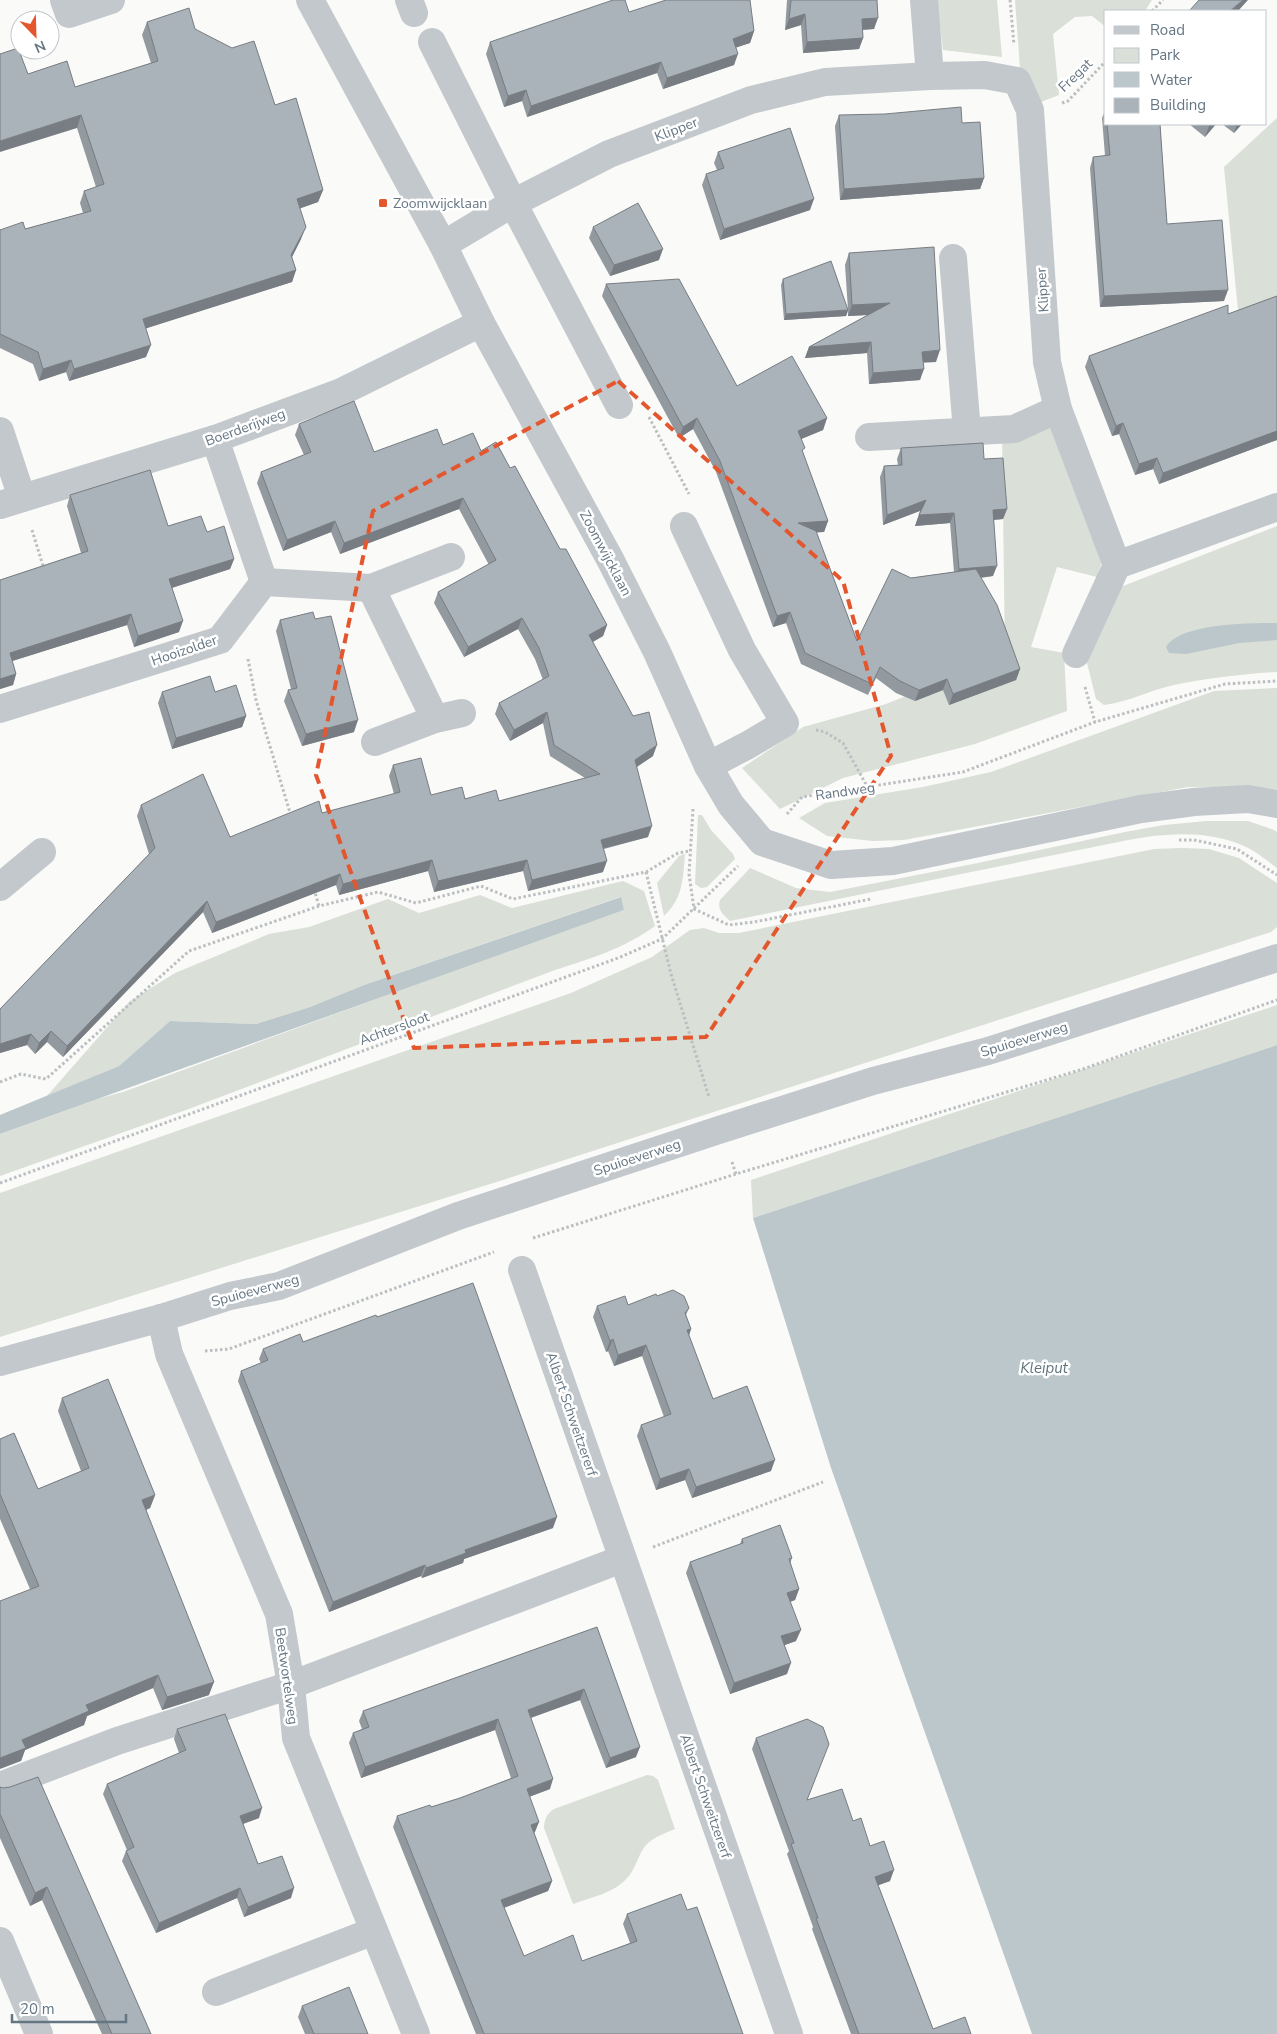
<svg xmlns="http://www.w3.org/2000/svg" width="1277" height="2034" viewBox="0 0 1277 2034" font-family="'Nunito Sans',sans-serif">
  <style>
    .green { fill: #dadfd7 }
    .water { fill: #bbc7cb }
    .lines { fill: none; stroke-linecap: round; stroke-linejoin: round }
    .path { stroke: #bbbfc2; stroke-width: 3; stroke-dasharray: 2.5 2.5; stroke-linecap: butt }
    .minor { stroke: #c3c8cc; stroke-width: 28 }
    .wall { fill: #929a9f }
    .shaded-wall { fill: #777d82 }
    .building { fill: #aab3b9; stroke: #777d82 }
    .marked { fill: none; stroke: #e4572e; stroke-width: 4; stroke-dasharray: 10 6; stroke-linejoin: round }
    .poi-dot { fill: #e4572e; stroke: #fff; stroke-width: 2 }
    .labels { text-anchor: middle; stroke-width: 5; stroke-linejoin: round; paint-order: stroke }
    .street-label { font-size: 14px; fill: #657683; stroke: #fff }
    .poi-label { font-size: 14px; fill: #657683; stroke: #fff; text-anchor: start }
    .water-label { font-size: 15px; font-style: italic; fill: #60757c; stroke: #fff }
  </style>
  <rect width="100%" height="100%" fill="#fafaf8"/>
  <g class="green">
    <polygon points="936,0 997,0 1002,57 943,50"/>
    <polygon points="1015,0 1152,0 1145,11 1106,11 1106,27 1092,16 1075,17 1053,34 1059,95 1041,102 1020,68"/>
    <polygon points="1277,118 1277,310 1240,331 1224,167"/>
    <polygon points="1053,427 1102,561 1097,577 1057,567 1031,647 1064,653 1067,711 975,744 843,778 780,809 742,768 803,727 886,704 1005,657 1002,431"/>
    <path d="M1277 526V672C1243 674 1208 678 1174 685 1150 690 1129 702 1104 705L1096 699 1087 663 1088 654 1118 588Z"/>
    <polygon points="1277,688 1277,789 1188,787 904,840 873,841 827,836 799,818 825,803 923,787 991,772 1214,691"/>
    <polygon points="698,815 702,815 711,830 733,854 735,859 707,887 701,888 695,884"/>
    <path d="M1207 821H1248L1274 830 1277 832V868C1267 861 1256 851 1244 846 1208 830 1166 833 1128 840L730 921C723 914 717 910 720 900L750 868 796 888 830 892 978 863 1125 832 1164 825Z"/>
    <polygon points="1182,848 1209,849 1239,858 1277,883 1277,927 1271,932 506,1179 0,1337 0,1193 571,993 652,957 690,930 704,928 719,933 739,933 1154,849"/>
    <path d="M685 854C683 879 683 898 664 916L657 883 679 856Z"/>
    <path d="M623 881 644 891 655 926C625 948 590 959 555 970L186 1110 0 1176V1134L97 1099 123 1092 436 977 624 910 620 897 364 985 310 1007 256 1024 170 1021 119 1066 47 1096 130 1001 175 973 269 934 309 927 388 899 419 913 480 895 512 908Z"/>
    <polygon points="1277,1005 1277,1045 753,1218 751,1180"/>
    <path d="M647 1775 653 1776 658 1780 675 1829C663 1834 650 1838 643 1849 637 1859 635 1869 628 1877 615 1893 592 1897 573 1904L544 1828C544 1820 547 1813 554 1809Z"/>
  </g>
  <g class="water">
    <path d="M1277 623V640L1239 643 1186 654 1169 653 1166 647C1180 623 1251 623 1277 623Z"/>
    <polygon points="621,897 624,910 0,1134 0,1115 119,1066 170,1021 256,1024 310,1007 364,985"/>
    <polygon points="1277,1045 1277,2034 1032,2034 831,1468 753,1218"/>
  </g>
  <g class="lines">
    <g class="path">
      <polyline points="1010,0 1014,45"/>
      <polyline points="1152,11 1163,0"/>
      <polyline points="1062,103 1068,101 1106,61"/>
      <polyline points="649,417 689,494"/>
      <polyline points="32,530 44,569"/>
      <polyline points="248,659 256,700 291,816"/>
      <polyline points="1085,687 1095,722"/>
      <polyline points="816,730 825,732 843,743 868,788"/>
      <polyline points="693,809 689,874 694,909 729,925 754,922 871,899"/>
      <polyline points="787,814 802,797 963,772 1095,722 1225,684 1277,681"/>
      <polyline points="1179,840 1194,840 1237,849 1277,875"/>
      <polyline points="646,872 671,974 709,1097"/>
      <polyline points="314,889 319,906"/>
      <polyline points="0,1082 21,1074 46,1079 189,951 319,906 378,892 416,903 481,886 513,899 646,872 678,853 690,851"/>
      <polyline points="732,1162 736,1174"/>
      <polyline points="0,1183 618,958 662,939 738,866"/>
      <polyline points="533,1238 736,1174 1083,1069 1277,1000"/>
      <polyline points="205,1351 229,1349 494,1252"/>
      <polyline points="653,1547 823,1482"/>
    </g>
    <g class="minor">
      <polyline points="64,0 69,14 111,0"/>
      <polyline points="310,0 443,245 481,323 611,561 657,652 708,766 731,805 762,842 831,865 893,861 1141,809 1194,802 1248,799 1277,804"/>
      <polyline points="409,0 414,13"/>
      <polyline points="924,0 930,76"/>
      <polyline points="432,42 513,203 619,405"/>
      <polyline points="443,245 513,203 609,154 751,100 825,82 930,76 985,75 1017,81 1030,110 1047,362 1058,409 1117,565"/>
      <polyline points="953,258 967,432"/>
      <polyline points="0,431 22,498"/>
      <polyline points="869,437 1014,429 1058,409"/>
      <polyline points="215,439 264,582"/>
      <polyline points="0,505 215,439 341,392 481,323"/>
      <polyline points="684,526 742,650 785,723 748,745 708,766"/>
      <polyline points="1076,654 1117,565 1277,507"/>
      <polyline points="0,709 220,640 264,582 371,588"/>
      <polyline points="435,719 371,588 451,557"/>
      <polyline points="375,742 435,719 462,713"/>
      <polyline points="0,887 42,852"/>
      <polyline points="522,1270 789,2034"/>
      <polyline points="161,1318 169,1354 279,1614 291,1685 296,1738 416,2034"/>
      <polyline points="0,1362 161,1318 230,1296 279,1286 458,1216 719,1130 873,1081 988,1051 1277,958"/>
      <polyline points="0,1786 117,1741 291,1685 622,1559"/>
      <polyline points="0,1941 39,2034"/>
      <polyline points="216,1992 374,1931"/>
    </g>
  </g>
  <g class="wall">
    <polygon points="787,0 877,0 874,29 862,30 863,38 859,49 803,53 801,25 785,30"/>
    <polygon points="629,12 754,31 750,43 736,47 734,65 663,89 657,73 527,117 522,101 504,107 486,54 490,42"/>
    <polygon points="147,22 195,29 275,105 323,190 318,202 300,208 301,239 292,257 296,270 292,282 146,328 146,357 69,381 66,372 39,381 33,364 0,348 0,230 25,229 83,213 80,203 84,191 96,187 77,128 28,74 75,87 151,63 142,35"/>
    <polygon points="1106,108 1106,124 1160,124 1167,224 1224,301 1100,307 1090,168 1093,157 1105,156 1102,118"/>
    <polygon points="839,115 962,123 984,178 980,189 840,200 835,126"/>
    <polygon points="1189,124 1216,124 1205,137"/>
    <polygon points="1222,124 1242,124 1234,133"/>
    <polygon points="718,152 810,210 720,240 702,185 706,174 717,170 714,163"/>
    <polygon points="593,227 659,260 610,276 589,238"/>
    <polygon points="849,253 936,362 923,362 920,380 869,384 867,353 805,358 809,347 868,315 848,316 848,311 846,316 784,320 781,285 783,279 848,310 845,265"/>
    <polygon points="606,284 737,386 827,418 823,430 801,439 803,453 828,521 824,532 816,532 857,641 911,578 954,572 950,523 915,526 920,511 883,525 880,477 884,466 898,465 897,459 901,448 984,459 1007,509 1003,519 994,520 993,576 981,578 1020,669 1016,680 949,705 943,690 915,701 896,693 876,678 868,695 801,664 786,623 773,627 716,472 693,429 679,438 602,296"/>
    <polygon points="1277,296 1277,440 1159,484 1153,469 1135,475 1119,434 1112,436 1085,367 1089,356 1228,314"/>
    <polygon points="299,424 374,452 443,445 481,451 510,468 607,625 603,636 593,642 653,756 636,767 648,837 604,849 603,872 528,891 523,871 434,892 428,871 339,895 336,885 212,933 203,912 63,1057 47,1042 35,1054 27,1045 0,1053 0,1009 149,854 137,816 141,805 230,837 394,794 389,776 393,765 431,795 499,801 585,778 550,756 543,723 510,741 495,714 499,703 543,680 535,659 518,629 464,657 434,603 438,592 489,565 459,509 340,554 331,532 283,551 257,483 261,472 304,455 295,435"/>
    <polygon points="70,495 168,526 207,532 234,559 230,569 172,588 179,632 134,647 127,625 12,661 16,674 13,685 0,689 0,580 81,553 67,506"/>
    <polygon points="315,619 354,732 302,746 284,701 288,690 291,689 276,631 280,620"/>
    <polygon points="162,692 246,716 242,727 172,749 158,703"/>
    <polygon points="657,1296 689,1308 686,1315 691,1329 689,1336 713,1399 771,1471 692,1498 685,1480 656,1490 637,1436 641,1425 664,1417 642,1356 614,1366 608,1351 606,1352 593,1317 597,1306 628,1305"/>
    <polygon points="377,1317 553,1528 464,1559 463,1563 422,1578 421,1576 329,1612 238,1381 241,1371 261,1363 259,1359 263,1349 303,1342"/>
    <polygon points="62,1398 155,1495 150,1508 146,1510 209,1695 162,1710 153,1688 87,1716 84,1725 25,1750 21,1761 30,1589 0,1519 0,1439 38,1489 81,1471 58,1411"/>
    <polygon points="742,1539 792,1558 790,1564 799,1589 795,1600 790,1602 796,1641 784,1645 787,1674 730,1694 686,1573 690,1562 740,1544"/>
    <polygon points="597,1627 636,1757 606,1768 580,1700 531,1718 550,1789 529,1797 535,1832 534,1833 552,1881 548,1891 504,1908 524,1956 582,1961 630,1943 623,1924 627,1914 687,1910 743,2034 476,2034 393,1827 397,1816 431,1807 460,1798 511,1778 495,1730 361,1778 349,1743 353,1733 362,1729 359,1721 363,1711"/>
    <polygon points="177,1729 259,1818 243,1824 258,1864 291,1898 244,1917 237,1898 156,1933 122,1861 126,1851 127,1850 103,1794 107,1784 179,1753 174,1739"/>
    <polygon points="756,1738 808,1800 853,1821 870,1846 890,1881 878,1885 933,2029 971,2034 851,2034 812,1929 813,1927 787,1854 789,1851 752,1749"/>
    <polygon points="0,1787 151,2034 102,2034 42,1900 30,1906 0,1838"/>
    <polygon points="302,2006 368,2034 305,2034 298,2017"/>
  </g>
  <g class="shaded-wall">
    <polygon points="1243,0 1248,0 1238,11 1230,11"/>
    <polygon points="805,14 801,25 785,30 789,19"/>
    <polygon points="878,18 874,29 858,30 862,19"/>
    <polygon points="754,31 750,43 729,50 733,39"/>
    <polygon points="863,38 859,49 803,53 807,42"/>
    <polygon points="738,54 734,65 663,89 667,78"/>
    <polygon points="661,62 657,73 527,117 531,106"/>
    <polygon points="526,90 522,101 504,107 508,96"/>
    <polygon points="81,115 77,128 0,152 0,141"/>
    <polygon points="1211,124 1216,124 1205,137 1209,126"/>
    <polygon points="1237,124 1242,124 1234,133"/>
    <polygon points="984,178 980,189 840,200 844,189"/>
    <polygon points="323,190 318,202 293,211 297,199"/>
    <polygon points="814,199 810,210 720,240 724,229"/>
    <polygon points="306,227 301,239 287,267 291,255"/>
    <polygon points="663,249 659,260 610,276 614,265"/>
    <polygon points="296,270 292,282 138,331 143,319"/>
    <polygon points="1228,290 1224,301 1100,307 1104,296"/>
    <polygon points="890,303 886,314 848,316 852,305"/>
    <polygon points="848,310 846,316 784,320 786,314"/>
    <polygon points="871,342 867,353 805,358 809,347"/>
    <polygon points="151,345 146,357 69,381 74,369"/>
    <polygon points="940,350 936,362 918,363 922,352"/>
    <polygon points="71,360 66,372 39,381 43,369"/>
    <polygon points="924,369 920,380 869,384 873,373"/>
    <polygon points="697,418 693,429 679,438 683,427"/>
    <polygon points="827,418 823,430 794,442 798,431"/>
    <polygon points="1123,423 1119,434 1112,436 1116,426"/>
    <polygon points="1277,431 1277,440 1159,484 1163,473"/>
    <polygon points="1157,458 1153,469 1135,475 1139,464"/>
    <polygon points="463,498 459,509 340,554 344,543"/>
    <polygon points="926,500 922,510 883,525 887,515"/>
    <polygon points="1007,509 1003,519 990,520 993,510"/>
    <polygon points="954,513 950,523 915,526 919,515"/>
    <polygon points="335,521 331,532 283,551 287,540"/>
    <polygon points="828,521 824,532 794,534 798,523"/>
    <polygon points="234,559 230,569 165,590 169,579"/>
    <polygon points="997,566 993,576 955,580 959,569"/>
    <polygon points="790,612 786,623 773,627 777,616"/>
    <polygon points="131,614 127,625 6,663 10,653"/>
    <polygon points="522,618 518,629 464,657 468,647"/>
    <polygon points="183,621 179,632 134,647 138,636"/>
    <polygon points="607,625 603,636 585,646 589,635"/>
    <polygon points="1020,669 1016,680 949,705 953,694"/>
    <polygon points="16,674 13,685 0,689 0,679"/>
    <polygon points="947,679 943,690 915,701 919,690"/>
    <polygon points="547,712 543,723 510,741 514,730"/>
    <polygon points="246,716 242,727 172,749 176,738"/>
    <polygon points="358,720 354,732 302,746 306,734"/>
    <polygon points="657,745 653,756 631,771 635,760"/>
    <polygon points="652,826 648,837 597,850 601,840"/>
    <polygon points="432,860 428,871 339,895 343,884"/>
    <polygon points="527,860 523,871 434,892 438,881"/>
    <polygon points="607,861 603,872 528,891 532,880"/>
    <polygon points="340,874 336,885 212,933 216,922"/>
    <polygon points="207,901 203,912 63,1057 67,1046"/>
    <polygon points="51,1031 47,1042 35,1054 39,1043"/>
    <polygon points="31,1034 27,1045 0,1053 0,1044"/>
    <polygon points="691,1329 687,1340 687,1330"/>
    <polygon points="613,1339 608,1351 606,1352 610,1341"/>
    <polygon points="646,1345 642,1356 614,1366 618,1355"/>
    <polygon points="775,1460 771,1471 692,1498 696,1487"/>
    <polygon points="689,1469 685,1480 656,1490 660,1479"/>
    <polygon points="155,1495 150,1508 137,1514 142,1500"/>
    <polygon points="557,1517 553,1528 464,1559 463,1563 422,1578 426,1568 465,1550"/>
    <polygon points="425,1565 421,1576 329,1612 333,1602"/>
    <polygon points="799,1589 795,1600 783,1604 787,1593"/>
    <polygon points="801,1630 796,1641 777,1648 781,1636"/>
    <polygon points="791,1663 787,1674 730,1694 734,1683"/>
    <polygon points="158,1675 153,1688 87,1716 84,1725 25,1750 21,1761 0,1769 0,1758 22,1740 86,1705"/>
    <polygon points="214,1682 209,1695 162,1710 167,1697"/>
    <polygon points="584,1689 580,1700 524,1720 528,1710"/>
    <polygon points="498,1719 495,1730 361,1778 365,1767"/>
    <polygon points="640,1747 636,1757 606,1768 610,1758"/>
    <polygon points="553,1779 550,1789 523,1799 527,1789"/>
    <polygon points="262,1808 259,1818 237,1826 240,1816"/>
    <polygon points="539,1822 535,1832 527,1835 531,1825"/>
    <polygon points="894,1870 890,1881 871,1888 875,1877"/>
    <polygon points="552,1881 548,1891 497,1910 501,1900"/>
    <polygon points="47,1887 42,1900 30,1906 35,1893"/>
    <polygon points="240,1888 237,1898 156,1933 159,1923"/>
    <polygon points="294,1888 291,1898 244,1917 248,1907"/>
  </g>
  <g class="building">
    <polygon points="613,0 625,0 629,12 666,0 750,0 754,31 733,39 738,54 667,78 661,62 531,106 526,90 508,96 490,42"/>
    <polygon points="791,0 877,0 878,18 862,19 863,38 807,42 805,14 789,19"/>
    <polygon points="1199,0 1243,0 1230,11 1189,11"/>
    <polygon points="189,8 195,29 232,48 254,41 275,105 296,98 323,190 297,199 306,227 291,255 296,270 143,319 151,345 74,369 71,360 43,369 38,352 0,334 0,230 23,222 25,229 91,211 84,191 104,184 81,115 0,141 0,54 18,48 28,74 67,61 75,87 158,61 147,22"/>
    <polygon points="961,107 962,123 980,122 984,178 844,189 839,115 885,114"/>
    <polygon points="1107,124 1160,124 1167,224 1222,220 1228,290 1104,296 1093,157 1110,155"/>
    <polygon points="790,128 814,199 724,229 706,174 724,168 718,152"/>
    <polygon points="638,203 663,249 614,265 593,227"/>
    <polygon points="934,247 940,350 922,352 924,369 873,373 871,342 809,347 890,303 852,305 849,253"/>
    <polygon points="831,261 848,310 786,314 783,279"/>
    <polygon points="679,279 737,386 792,356 827,418 798,431 805,448 802,450 828,521 798,523 816,531 857,641 892,569 911,578 976,569 997,605 1020,669 953,694 947,679 919,690 900,681 880,667 872,684 805,653 790,612 777,616 720,461 697,418 683,427 606,284"/>
    <polygon points="1277,296 1277,431 1163,473 1157,458 1139,464 1123,423 1116,426 1089,356 1228,305 1228,314"/>
    <polygon points="354,401 374,452 437,429 443,445 473,433 481,451 496,442 510,468 515,466 560,549 566,549 607,625 589,635 633,716 649,712 657,745 635,760 652,826 601,840 607,861 532,880 527,860 438,881 432,860 343,884 340,874 216,922 207,901 67,1046 51,1031 39,1043 31,1034 0,1044 0,1009 155,848 141,805 203,774 230,837 319,801 322,813 400,792 393,765 421,758 431,795 462,787 465,799 496,790 499,801 600,774 554,745 547,712 514,730 499,703 549,676 539,648 522,618 468,647 438,592 496,560 463,498 344,543 335,521 287,540 261,472 311,452 299,424"/>
    <polygon points="983,443 984,459 1003,458 1007,509 993,510 997,566 959,569 954,513 919,515 926,500 887,515 884,466 902,465 901,448"/>
    <polygon points="150,470 168,526 201,516 207,532 224,526 234,559 169,579 183,621 138,636 131,614 10,653 16,674 0,679 0,580 88,551 70,495"/>
    <polygon points="313,612 315,619 331,616 358,720 306,734 288,690 297,688 280,620"/>
    <polygon points="210,676 215,692 236,685 246,716 176,738 162,692"/>
    <polygon points="473,1283 557,1517 465,1550 466,1553 426,1568 425,1565 333,1602 241,1371 268,1360 263,1349 300,1334 303,1342 376,1315 377,1317"/>
    <polygon points="673,1290 684,1296 689,1308 685,1313 691,1329 687,1330 713,1399 747,1386 775,1460 696,1487 689,1469 660,1479 641,1425 671,1414 646,1345 618,1355 613,1339 610,1341 597,1306 625,1296 628,1305 656,1294 657,1296"/>
    <polygon points="108,1379 155,1495 142,1500 214,1682 167,1697 158,1675 86,1705 89,1711 22,1740 26,1748 0,1758 0,1601 39,1586 0,1494 0,1439 14,1433 38,1489 89,1468 62,1398"/>
    <polygon points="780,1525 792,1558 789,1559 799,1589 787,1593 801,1630 781,1636 791,1663 734,1683 690,1562 743,1543 742,1539"/>
    <polygon points="597,1627 640,1747 610,1758 584,1689 528,1710 553,1779 527,1789 539,1822 531,1825 552,1881 501,1900 524,1956 573,1935 582,1961 637,1941 627,1914 681,1894 687,1910 697,1907 743,2034 484,2034 397,1816 430,1805 431,1807 460,1798 518,1776 498,1719 365,1767 353,1733 369,1727 363,1711"/>
    <polygon points="225,1714 262,1808 240,1816 258,1864 282,1856 294,1888 248,1907 240,1888 159,1923 126,1851 134,1847 107,1784 186,1750 177,1729"/>
    <polygon points="807,1719 823,1727 829,1744 807,1800 842,1789 853,1821 861,1818 870,1846 884,1841 894,1870 875,1877 933,2029 965,2017 971,2034 859,2034 816,1918 818,1918 791,1844 794,1843 756,1738"/>
    <polygon points="38,1777 151,2034 112,2034 47,1887 35,1893 0,1814 0,1787 3,1788 10,1787"/>
    <polygon points="349,1987 368,2034 314,2034 302,2006"/>
  </g>
  <path class="marked" d="M618 381 843 581 891 756 706 1037 414 1048 316 775 373 511Z"/>
  <rect class="poi-dot" x="378" y="198" width="10" height="10" rx="2.5"/>
  <g class="labels">
    <g class="street-label">
      <text transform="translate(1075 75) rotate(-44)" y="5">Fregat</text>
      <text transform="translate(676 129) rotate(-21)" y="5">Klipper</text>
      <text transform="translate(1042 290) rotate(-94)" y="5">Klipper</text>
      <text transform="translate(245 427) rotate(-20)" y="5">Boerderijweg</text>
      <text transform="translate(606 553) rotate(62)" y="5">Zoomwijcklaan</text>
      <text transform="translate(184 650) rotate(-19)" y="5">Hooizolder</text>
      <text transform="translate(845 791) rotate(-8)" y="5">Randweg</text>
      <text transform="translate(394 1028) rotate(-20)" y="5">Achtersloot</text>
      <text transform="translate(1024 1039) rotate(-17)" y="5">Spuioeverweg</text>
      <text transform="translate(637 1157) rotate(-18)" y="5">Spuioeverweg</text>
      <text transform="translate(255 1290) rotate(-15)" y="5">Spuioeverweg</text>
      <text transform="translate(572 1414) rotate(71)" y="5">Albert Schweitzererf</text>
      <text transform="translate(287 1676) rotate(82)" y="5">Beetwortelweg</text>
      <text transform="translate(706 1796) rotate(71)" y="5">Albert Schweitzererf</text>
    </g>
    <g class="poi-label">
      <text x="393" y="208">Zoomwijcklaan</text>
    </g>
    <g class="water-label">
      <text x="1044" y="1373">Kleiput</text>
    </g>
  </g>
  <rect x="1104" y="10" width="162" height="115" fill="#ffffff" stroke="#c1c8cd"/>
  <rect x="1114" y="26" width="25" height="8" fill="#c3c8cc" stroke="#c1c8cd"/>
  <text x="1150" y="35" font-size="15" fill="#657683">Road</text>
  <rect x="1114" y="48" width="25" height="15" fill="#dadfd7" stroke="#c1c8cd"/>
  <text x="1150" y="60" font-size="15" fill="#657683">Park</text>
  <rect x="1114" y="72" width="25" height="15" fill="#bbc7cb" stroke="#c1c8cd"/>
  <text x="1150" y="85" font-size="15" fill="#657683">Water</text>
  <rect x="1114" y="98" width="25" height="15" fill="#aab3b9" stroke="#c1c8cd"/>
  <text x="1150" y="110" font-size="15" fill="#657683">Building</text>
  <g transform="translate(35 35) rotate(157)"><circle r="24" fill="#ffffff" stroke="#c1c8cd"/>
  <path d="M0-4L9 19L0 12L-9 19Z" fill="#e4572e"/>
  <text y="-8" font-size="14" font-weight="bold" text-anchor="middle" fill="#657683">N</text>
  </g>
  <path d="M12 2014v8h114v-8" fill="none" stroke="#657683" stroke-width="2.5"/>
  <text x="20" y="2014" font-size="15" fill="#657683" stroke="#ffffff" stroke-width="4" paint-order="stroke">20 m</text>
</svg>
